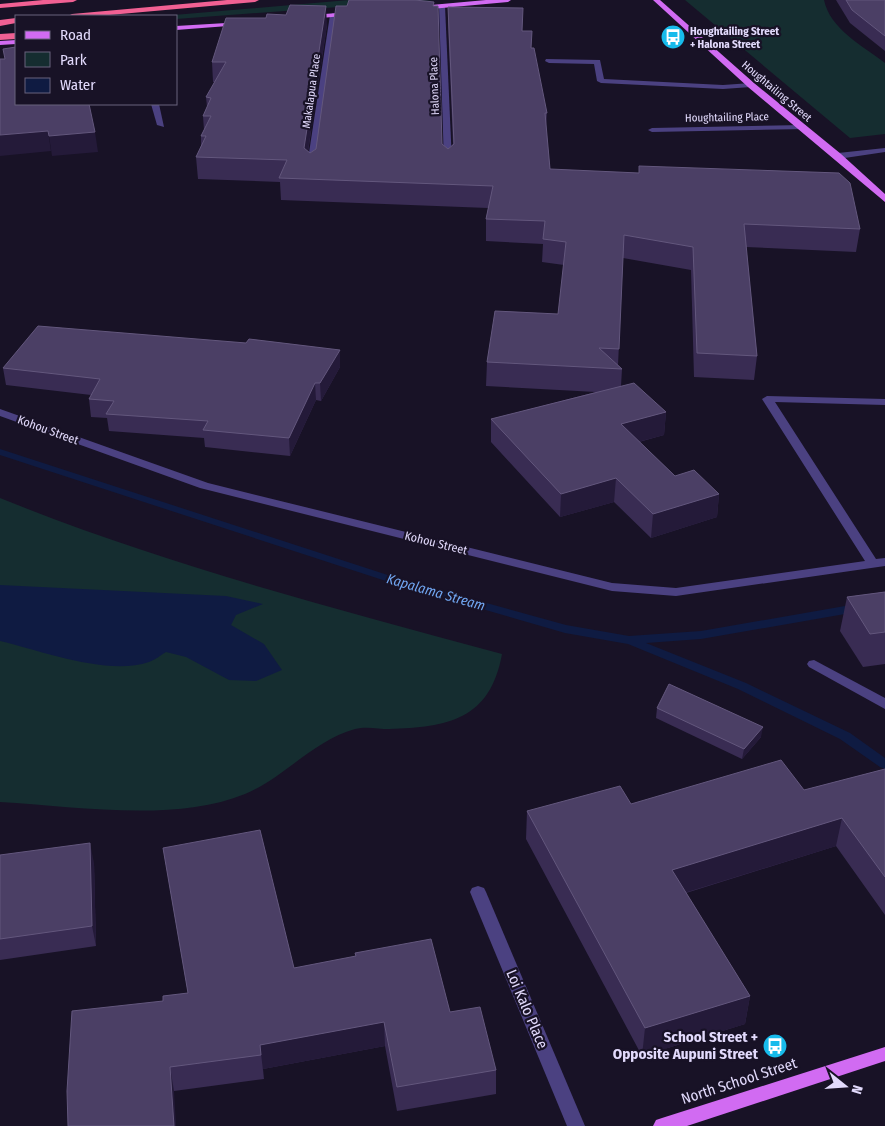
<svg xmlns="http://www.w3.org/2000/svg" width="885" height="1126" viewBox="0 0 885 1126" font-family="'Fira Sans Condensed',sans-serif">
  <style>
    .green { fill: #152d30 }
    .water { fill: #0f1b42 }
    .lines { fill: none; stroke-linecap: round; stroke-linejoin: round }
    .stream { fill: #0f1b42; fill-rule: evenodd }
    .minor { fill: #4b4181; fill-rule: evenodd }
    .major { fill: #d16bf2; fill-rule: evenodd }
    .highway { fill: #f16093; fill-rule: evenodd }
    .wall { fill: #392c53 }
    .shaded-wall { fill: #241a39 }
    .building { fill: #4b3f65; stroke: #63577d }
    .labels { text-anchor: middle; stroke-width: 4.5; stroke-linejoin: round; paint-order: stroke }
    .far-poi-label { font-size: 11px; font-weight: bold; fill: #e2dafc; stroke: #181226; text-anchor: start }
    .far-street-label { font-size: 11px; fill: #e2dafc; stroke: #181226 }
    .street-label { font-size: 12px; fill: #e2dafc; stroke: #181226 }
    .water-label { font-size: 14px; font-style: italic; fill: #71a7f3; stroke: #181226 }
    .near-street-label { font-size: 15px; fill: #e2dafc; stroke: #181226 }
    .near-poi-label { font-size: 15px; font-weight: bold; fill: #e2dafc; stroke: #181226; text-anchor: end }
  </style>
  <rect width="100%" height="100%" fill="#181226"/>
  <g class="green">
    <polygon points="349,0 434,0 176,19 176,16 162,16"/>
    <path d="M685 0H824C830 29 863 46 885 63V134L850 138Z"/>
    <path d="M0 498C163 564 332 608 502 654 490 720 448 727 389 729 379 729 366 726 355 729 314 740 284 778 245 794 175 823 74 806 0 802Z"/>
  </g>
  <path class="water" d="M0 585 226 596 263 604 236 615 231 625 264 644 282 670 256 681 229 680 186 657 166 652C161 655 155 660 149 662 107 676 42 651 0 641Z"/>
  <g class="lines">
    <polygon class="stream" points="0,449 400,579 566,625 629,636 701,631 885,599 885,607 701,639 646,643 746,683 850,733 885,758 885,769 880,767 840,739 738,689 628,644 565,633 392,583 0,455"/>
    <g class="minor">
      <polygon points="442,4 445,6 452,163 448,166 444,163 439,6"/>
      <polygon points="333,13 336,15 315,166 311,169 307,166 330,15"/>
      <polygon points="546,59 600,60 604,79 723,85 751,83 755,85 751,87 723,89 601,83 597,81 594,64 549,63 545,61"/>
      <polygon points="151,104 159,104 164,127 157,125"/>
      <polygon points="803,125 806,125 806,129 652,132 648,130 652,128"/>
      <polygon points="885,148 885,152 838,159 834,156 838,153"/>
      <polygon points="767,396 885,399 885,405 775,402 876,559 885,558 885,566 676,596 612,591 200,488 0,416 0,409 208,483 612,583 676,588 865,561 762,399"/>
      <polygon points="814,660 885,698 885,709 809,667 807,664 809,661"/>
      <polygon points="478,886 484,888 486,892 585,1126 567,1126 470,892 472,888"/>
    </g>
    <g class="major">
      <polygon points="486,0 511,0 508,2 420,10 417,8 420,6"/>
      <polygon points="653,0 660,0 754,83 841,154 885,194 885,202 748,87"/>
      <polygon points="351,12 354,14 353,15 311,19 308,17 311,15"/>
      <polygon points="243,22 245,23 241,25 176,30 176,26"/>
      <polygon points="16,40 16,44 0,45 0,41"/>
      <polygon points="885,1047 885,1061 687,1126 653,1126 656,1120 662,1118"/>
    </g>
    <g class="highway">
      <polygon points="43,0 77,0 73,2 0,8 0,4"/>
      <polygon points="227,0 259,0 255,2 98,16 68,16 72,14"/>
      <polygon points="16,18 16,23 0,26 0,20"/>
      <polygon points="16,33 16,39 0,40 0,34"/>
    </g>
  </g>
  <g class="wall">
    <polygon points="836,0 885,0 885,51 850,23"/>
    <polygon points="434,6 442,144 448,149 453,144 448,25 448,7 523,31 532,31 531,48 547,113 546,127 550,169 860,229 856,252 746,247 757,356 754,380 694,377 691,270 623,258 618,365 622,369 621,386 666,412 664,435 639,442 675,476 719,494 717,517 651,538 614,502 560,517 491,442 491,419 596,392 486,386 487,362 558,314 564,265 542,262 543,244 486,241 486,219 488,208 281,200 280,182 198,179 196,157 201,146 201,136 204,130 203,116 207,107 206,97 215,82 213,82 212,62 327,25 308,152 310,153 316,149"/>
    <polygon points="340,367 321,401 316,400 290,456 205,447 204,438 109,431 107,418 91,417 89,399 91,395 6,385 3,368"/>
    <polygon points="885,592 885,664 863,667 840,631 847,597"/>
    <polygon points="657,708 761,737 742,759 656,718"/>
    <polygon points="885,769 885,915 836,846 686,893 750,996 745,1024 642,1056 526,839 527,811 631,804 804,790"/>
    <polygon points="163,848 294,968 356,957 355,953 450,1012 496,1070 496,1094 397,1111 385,1046 263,1069 264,1079 174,1091 68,1126 163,1001 188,993"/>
    <polygon points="0,855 94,863 96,946 0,960"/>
  </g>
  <g class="shaded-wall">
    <polygon points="326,6 327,25 305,170 304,148"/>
    <polygon points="48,131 51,151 0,156 0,135"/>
    <polygon points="95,132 98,152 52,156 49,136"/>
    <polygon points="340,350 340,367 321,401 320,383"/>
    <polygon points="315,383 316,400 290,456 289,438"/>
    <polygon points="666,412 664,435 619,447 621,424"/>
    <polygon points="616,478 614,502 560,517 561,494"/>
    <polygon points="719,494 717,517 651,538 653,514"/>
    <polygon points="763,727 761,737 742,759 744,749"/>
    <polygon points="842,818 836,846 668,898 672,870"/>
    <polygon points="90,843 94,863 96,946 92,926"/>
    <polygon points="750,996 745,1024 642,1056 645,1028"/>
    <polygon points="384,1022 385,1046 263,1069 264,1079 260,1045"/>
    <polygon points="170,1067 174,1091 176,1126 174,1126"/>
  </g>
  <g class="building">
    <polygon points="349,0 415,0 434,2 433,6 438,6 442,144 448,149 454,144 448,7 523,8 522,31 532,31 531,48 534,48 547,113 545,113 550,169 639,173 639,166 839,173 850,183 860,229 744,224 757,356 697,353 693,247 624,235 619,349 599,348 622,369 487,362 495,311 558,314 566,242 543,239 545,221 486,219 493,186 279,178 287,160 196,157 206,136 201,136 211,116 203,116 211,98 206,97 226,62 212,62 226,18 266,18 267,14 286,15 290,5 326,6 304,148 310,153 316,149 336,6 347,6"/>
    <polygon points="846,0 885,0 885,36 852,10"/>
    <polygon points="16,47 16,104 89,104 95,132 49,136 48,131 0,135 0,59 5,59 3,49"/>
    <polygon points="38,326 246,343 249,339 340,350 320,383 315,383 289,438 203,430 208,421 106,414 114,401 89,399 100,379 3,368"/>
    <polygon points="634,383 666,412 621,424 675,476 694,470 719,494 653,514 616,478 561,494 491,419"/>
    <polygon points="885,592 885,632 870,634 847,597"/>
    <polygon points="669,684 763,727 744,749 657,708"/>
    <polygon points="781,760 804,790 885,769 885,877 842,818 672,870 750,996 645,1028 527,811 620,786 631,804"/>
    <polygon points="260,830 294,968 356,956 355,953 431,939 450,1012 480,1007 496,1070 397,1087 384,1022 260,1045 261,1055 170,1067 174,1126 68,1126 67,1091 72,1011 163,1001 163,996 188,993 163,848"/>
    <polygon points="90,843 92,926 0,939 0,855"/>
  </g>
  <defs>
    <symbol id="bus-disc" viewBox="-11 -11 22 22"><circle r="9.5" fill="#17bbeb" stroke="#181226"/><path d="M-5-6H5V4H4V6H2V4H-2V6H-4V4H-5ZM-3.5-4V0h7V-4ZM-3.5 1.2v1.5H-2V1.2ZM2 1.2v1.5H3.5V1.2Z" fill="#fff"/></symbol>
  </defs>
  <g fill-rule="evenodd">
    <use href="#bus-disc" x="659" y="23" width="28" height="28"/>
    <use href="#bus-disc" x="761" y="1032" width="28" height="28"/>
  </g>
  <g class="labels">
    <g class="far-poi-label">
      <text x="690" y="35">Houghtailing Street<tspan x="690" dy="13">+ Halona Street</tspan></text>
    </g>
    <g class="far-street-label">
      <text transform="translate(434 86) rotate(-92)" y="4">Halona Place</text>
      <text transform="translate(311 91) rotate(-82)" y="4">Makalapua Place</text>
      <text transform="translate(777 91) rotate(40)" y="4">Houghtailing Street</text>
      <text transform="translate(727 117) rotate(-1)" y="4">Houghtailing Place</text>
    </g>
    <g class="street-label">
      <text transform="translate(48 430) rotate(20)" y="4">Kohou Street</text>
      <text transform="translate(436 543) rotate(14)" y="4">Kohou Street</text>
    </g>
    <g class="water-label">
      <text transform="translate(436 592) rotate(16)" y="5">Kapalama Stream</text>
    </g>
    <g class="near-street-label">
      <text transform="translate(527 1009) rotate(67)" y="5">Loi Kalo Place</text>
      <text transform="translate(739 1081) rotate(-18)" y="5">North School Street</text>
    </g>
    <g class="near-poi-label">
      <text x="758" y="1042">School Street +<tspan x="758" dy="17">Opposite Aupuni Street</tspan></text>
    </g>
  </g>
  <rect x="15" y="15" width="162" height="90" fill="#181226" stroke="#69627c"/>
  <rect x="25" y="31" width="25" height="8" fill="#d16bf2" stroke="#69627c"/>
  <text x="60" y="40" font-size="15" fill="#e2dafc">Road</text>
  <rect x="25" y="52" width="25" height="15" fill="#152d30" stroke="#69627c"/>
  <text x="60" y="65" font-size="15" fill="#e2dafc">Park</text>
  <rect x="25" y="78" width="25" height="15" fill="#0f1b42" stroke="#69627c"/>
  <text x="60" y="90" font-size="15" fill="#e2dafc">Water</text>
  <g transform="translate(845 1086) rotate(107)" stroke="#181226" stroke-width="4" paint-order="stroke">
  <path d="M0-4L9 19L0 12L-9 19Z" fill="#e2dafc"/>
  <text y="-8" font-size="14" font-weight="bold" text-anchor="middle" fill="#e2dafc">N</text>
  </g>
</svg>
